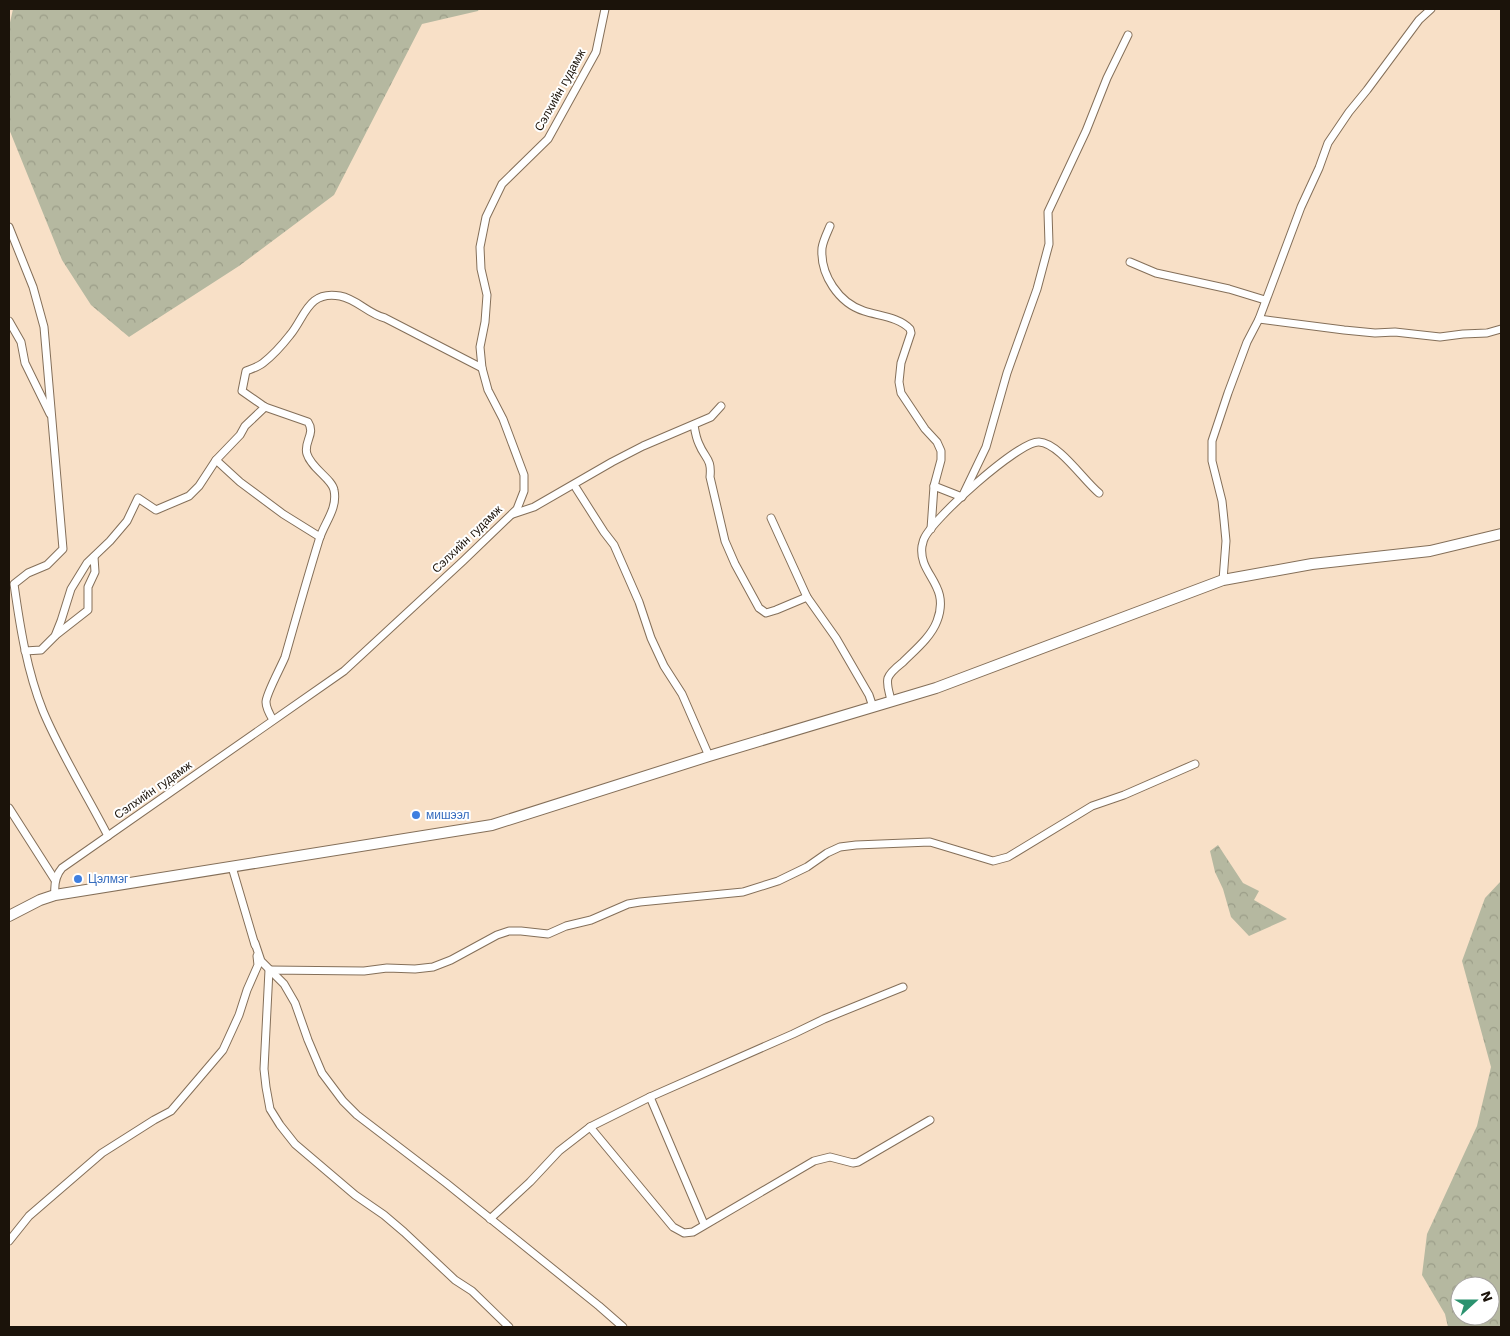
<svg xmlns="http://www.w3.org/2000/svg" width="1510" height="1336" viewBox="0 0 1510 1336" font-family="'Work Sans',sans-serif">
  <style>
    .forest { fill: url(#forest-crowns); fill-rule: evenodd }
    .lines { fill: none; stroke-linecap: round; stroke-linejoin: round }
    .minor-casing { stroke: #846f59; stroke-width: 9 }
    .secondary-casing { stroke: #846f59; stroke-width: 12 }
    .minor { stroke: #fff; stroke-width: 7 }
    .secondary { stroke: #fff; stroke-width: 10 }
    .shop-dot { fill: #3f7fe0; stroke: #fff; stroke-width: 2 }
    .labels { text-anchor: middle; stroke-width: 4; stroke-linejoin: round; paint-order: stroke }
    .street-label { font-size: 12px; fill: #1b130a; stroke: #fff }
    .shop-label { font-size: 12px; fill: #366cbe; stroke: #fff; text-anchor: start }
  </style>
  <defs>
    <pattern id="forest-crowns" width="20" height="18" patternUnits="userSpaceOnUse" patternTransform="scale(1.25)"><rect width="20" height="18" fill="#b5b8a0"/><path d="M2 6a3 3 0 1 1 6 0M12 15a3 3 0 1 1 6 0" fill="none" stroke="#9b9d88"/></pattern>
  </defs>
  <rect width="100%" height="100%" fill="#f8e0c7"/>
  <g class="forest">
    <polygon points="13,9 479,9 478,11 422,24 334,195 239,266 129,337 91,305 62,260 9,129 9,27"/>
    <polygon points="1218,845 1243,883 1259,891 1254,900 1287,919 1249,936 1231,917 1223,889 1215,872 1210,851"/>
    <path d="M1501 881V1327H1448L1445 1314 1422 1275 1427 1234 1477 1126 1491 1067 1462 961 1485 898ZM1460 1286H1490V1316H1460Z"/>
  </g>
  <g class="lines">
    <defs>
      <g id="minor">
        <path d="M830 226C827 233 823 241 822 248 820 275 839 303 864 311 879 316 899 317 910 329L911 333 901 363 899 382 901 393 925 429 937 442 941 451V460L934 486 931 529"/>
        <path d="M9 227 33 287 44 327 63 549 47 565 28 573 14 584C20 627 27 671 43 711 61 754 87 795 108 836"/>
        <polyline points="1130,262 1156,273 1229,289 1265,300"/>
        <polyline points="1259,319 1344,330 1375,333 1395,332 1440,337 1463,334 1487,333 1501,329"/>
        <polyline points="9,321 21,342 25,363 50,414"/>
        <polyline points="265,407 245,426 240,435 216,460 240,482 283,514 320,537"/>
        <path d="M694 425C695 431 696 438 699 444 705 459 712 458 710 477L725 541 735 564 759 608 766 613 776 610 807 597"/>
        <polyline points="934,486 962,497 986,447 1007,373 1037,289 1049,244 1048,212 1086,131 1107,78 1128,35"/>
        <polyline points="576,488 604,532 614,545 639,602 651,638 664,666 682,694 709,756"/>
        <polyline points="513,514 534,507 612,462 643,446 711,417 721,406"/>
        <polyline points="771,518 807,597 836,638 869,695 873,707"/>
        <polyline points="1223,580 1226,541 1224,520 1222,501 1212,461 1212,441 1228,393 1247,342 1259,319 1301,207 1319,168 1328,143 1349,112 1367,90 1419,20 1431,9"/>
        <polyline points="56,635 88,610 88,587 95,572 94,557"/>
        <polyline points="25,651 41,650 55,636 61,621 71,589 87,563 110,541 127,521 138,498 156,510 189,496 199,486 216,460"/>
        <path d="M891 701C890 694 886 685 888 678 890 672 898 666 903 662 915 650 931 637 937 621 951 584 918 575 922 546 923 543 923 541 924 539 932 519 1019 441 1039 442 1059 443 1084 481 1099 493"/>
        <path d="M273 720C270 715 266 708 266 702 266 694 281 667 285 657 296 618 307 579 319 540 324 523 338 509 334 490 332 479 311 468 307 454 303 442 316 434 308 422L265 407 242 391 246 371C251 369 258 367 263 363 272 356 283 344 290 335 305 317 308 290 340 296 357 299 368 314 385 318L482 368"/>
        <polyline points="9,808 55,880"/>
        <polyline points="232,867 255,945"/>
        <path d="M55 895C54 885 55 876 62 868L344 671 463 561 517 509 524 491V475L503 419 488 390 482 368 480 347 485 322 487 295 481 269 480 247 486 217 502 184 548 139 596 52 605 9"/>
        <polyline points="255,943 261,961 284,984 295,1003 308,1040 322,1073 343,1101 357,1115 446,1183 599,1306 623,1327"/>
        <polyline points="650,1097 704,1224"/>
        <polyline points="590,1127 673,1227 684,1233 693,1232 814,1161 830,1157 853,1163 858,1162 930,1120"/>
        <polyline points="490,1219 530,1182 559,1151 590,1127 650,1097 793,1034 824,1019 903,987"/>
        <polyline points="9,1241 29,1216 102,1153 154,1120 171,1111 223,1050 239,1015 247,990 258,965 257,956"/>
        <polyline points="509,1327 472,1291 455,1280 404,1232 384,1215 355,1195 295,1144 280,1125 270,1109 266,1087 264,1069 269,970 364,971 387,968 415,969 433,967 451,960 497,935 509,931 521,931 548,934 566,926 591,920 628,904 640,902 743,892 778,881 807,867 827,853 840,847 856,845 930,842 993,861 1008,857 1092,806 1124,795 1195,764"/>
      </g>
      <polyline id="secondary" points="9,916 40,900 55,895 492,825 709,756 936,688 1223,580 1312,564 1430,551 1501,534"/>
    </defs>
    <use href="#minor" class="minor-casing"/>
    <use href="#secondary" class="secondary-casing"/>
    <use href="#minor" class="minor"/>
    <use href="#secondary" class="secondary"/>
  </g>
  <g class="shop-dot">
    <circle cx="416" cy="815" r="5"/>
    <circle cx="78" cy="879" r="5"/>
  </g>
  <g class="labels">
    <g class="street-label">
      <text transform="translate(560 90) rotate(-61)" y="4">Сэлхийн гудамж</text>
      <text transform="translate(467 539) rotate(-44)" y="4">Сэлхийн гудамж</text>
      <text transform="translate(153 790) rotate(-35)" y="4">Сэлхийн гудамж</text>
    </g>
    <g class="shop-label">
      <text x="426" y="819">мишээл</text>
      <text x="88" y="883">Цэлмэг</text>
    </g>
  </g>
  <rect width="1510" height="1336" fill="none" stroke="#1b130a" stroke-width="20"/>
  <g transform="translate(1475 1301) rotate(69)"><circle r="24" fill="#ffffff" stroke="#a4a19d"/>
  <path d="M0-4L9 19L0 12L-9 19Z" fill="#2b926f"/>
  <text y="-8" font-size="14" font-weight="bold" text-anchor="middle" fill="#1b130a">N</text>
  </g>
</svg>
